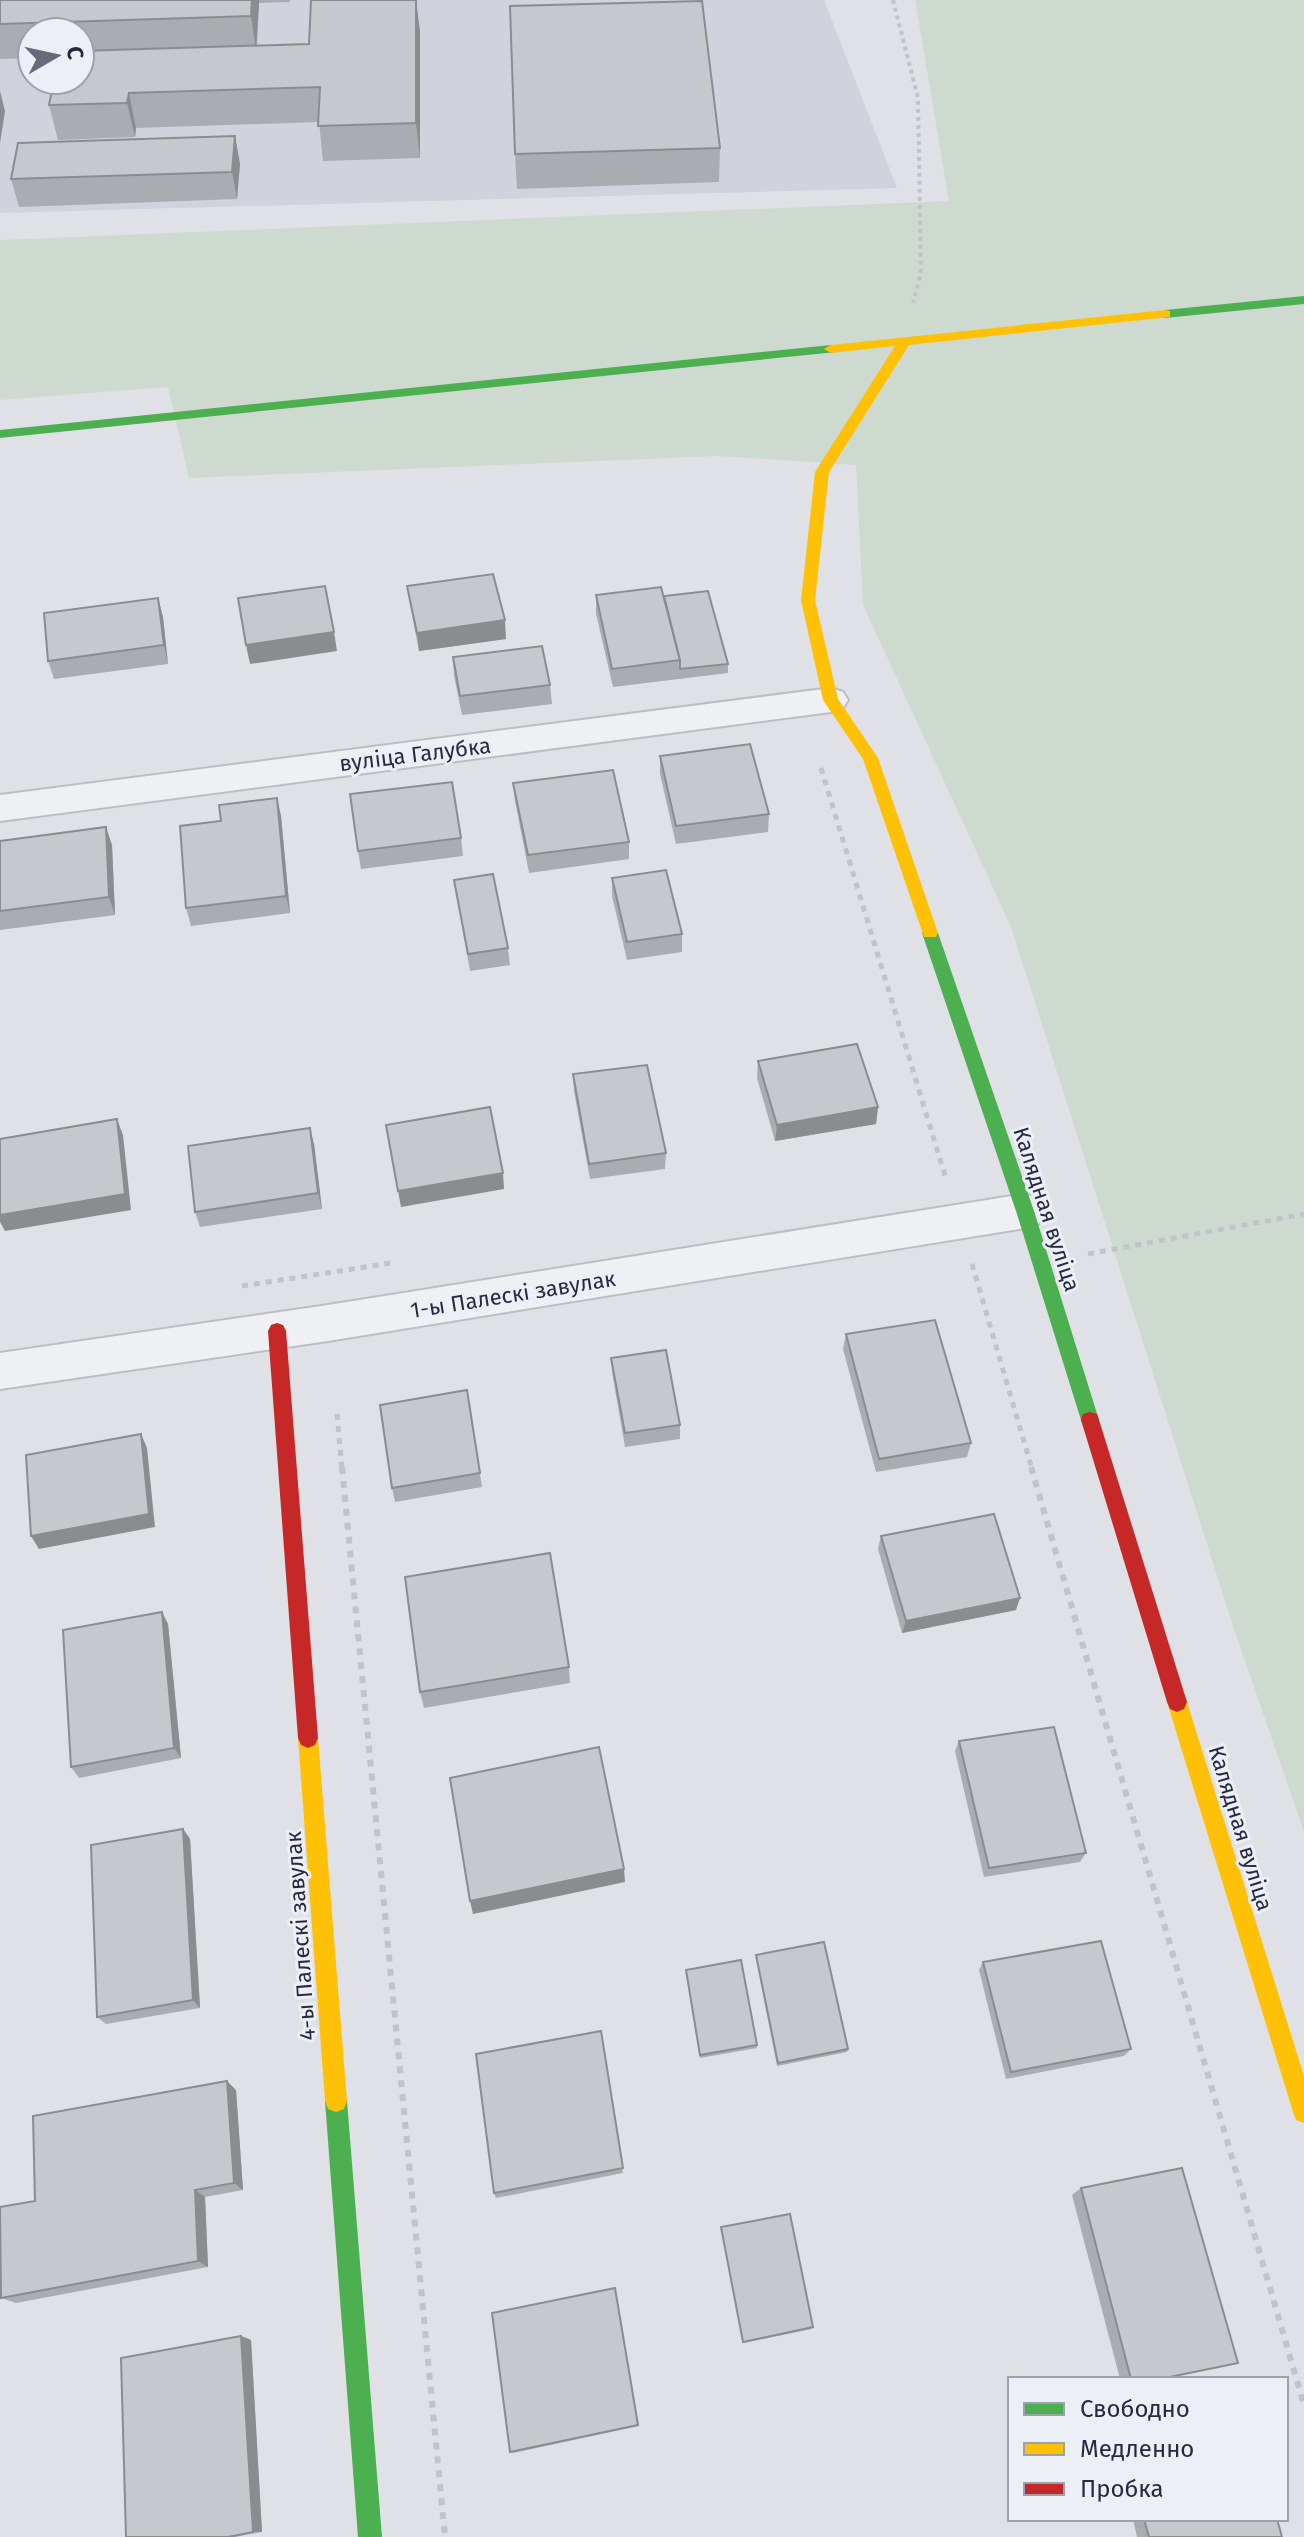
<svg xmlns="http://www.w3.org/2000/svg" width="1304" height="2537" viewBox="0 0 1304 2537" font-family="'Fira Sans',sans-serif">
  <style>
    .built { fill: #d0d2dc; fill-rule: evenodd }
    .green { fill: #cedacf }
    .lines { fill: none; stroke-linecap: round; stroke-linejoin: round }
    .street-casing { stroke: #bdbec4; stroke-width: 4 }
    .path-far2 { stroke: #c2c2c9; stroke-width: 4; stroke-dasharray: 4 4; stroke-linecap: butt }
    .path-far1 { stroke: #c2c2c9; stroke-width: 5; stroke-dasharray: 6 6; stroke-linecap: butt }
    .path { stroke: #c2c2c9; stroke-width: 6; stroke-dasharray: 7 7; stroke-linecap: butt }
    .street { fill: #eff0f3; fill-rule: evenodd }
    .fast { fill: #4caf50; fill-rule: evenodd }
    .slow { fill: #ffc107; fill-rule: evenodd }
    .jam { fill: #c62828; fill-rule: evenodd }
    .wall { fill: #abacb1 }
    .shaded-wall { fill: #8b8c90 }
    .building { fill: #c7c8ce; stroke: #8b8c90; stroke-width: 2 }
    .labels { text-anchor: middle; stroke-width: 6; stroke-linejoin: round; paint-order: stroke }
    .street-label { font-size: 22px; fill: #252a41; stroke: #edeff6 }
  </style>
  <rect width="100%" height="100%" fill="#e0e1e6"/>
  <path class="built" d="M0 0H824L897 188 0 213ZM32 32H80V80H32Z"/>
  <polygon class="green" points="915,0 1304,0 1304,1832 1234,1629 1011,927 863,605 856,465 718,456 189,478 168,387 0,400 0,240 949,201"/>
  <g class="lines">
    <defs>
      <g id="street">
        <polygon points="831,688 843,692 848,700 843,708 831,712 0,821 0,795"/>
        <polygon points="1025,1194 1039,1199 1045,1211 1039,1223 1025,1228 328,1341 0,1389 0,1353 328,1305"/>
      </g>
    </defs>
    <use href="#street" class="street-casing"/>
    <polyline class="path-far2" points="893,0 918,98 921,273 913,303"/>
    <g class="path-far1">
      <polyline points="821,768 946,1179"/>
      <polyline points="1088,1254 1304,1214"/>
      <polyline points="972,1264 1032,1469"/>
      <polyline points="242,1286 391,1263"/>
      <polyline points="337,1414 342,1469"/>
    </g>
    <g class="path">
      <polyline points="342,1467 445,2537"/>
      <polyline points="1031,1467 1304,2405"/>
    </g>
    <use href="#street" class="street"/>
    <g class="fast">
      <polygon points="1304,296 1304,304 1165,318 1158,314 1165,310"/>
      <polygon points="831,345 836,346 836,352 0,438 0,430"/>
      <polygon points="930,927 938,933 1034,1211 1099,1420 1097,1426 1090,1428 1083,1426 1081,1420 1016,1211 922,933"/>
      <polygon points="336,2090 344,2093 347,2101 382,2537 358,2537 325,2101 328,2093"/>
    </g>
    <g class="slow">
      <polygon points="1165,310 1170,311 1170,317 909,345 829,472 815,600 838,699 878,758 938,933 936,937 924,937 863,759 823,700 801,600 815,472 895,346 831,353 824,349 831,345"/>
      <polygon points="1177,1692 1184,1695 1187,1702 1304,2076 1304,2123 1296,2120 1293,2112 1167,1702 1170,1695"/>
      <polygon points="308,1728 315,1731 318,1738 347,2101 344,2109 336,2112 328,2109 325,2101 298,1738 301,1731"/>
    </g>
    <g class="jam">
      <polygon points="277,1323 283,1325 286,1331 318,1738 315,1745 308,1748 301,1745 298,1738 268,1331 271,1325"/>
      <polygon points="1090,1412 1097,1414 1099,1420 1187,1702 1184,1709 1177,1712 1170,1709 1167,1702 1081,1420 1083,1414"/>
    </g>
  </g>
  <g class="wall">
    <polygon points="0,0 290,0 290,2 259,3 257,46 309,44 420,31 420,158 323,161 319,122 136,128 135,137 58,140 49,105 80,80 80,32 32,32 32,58 0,59"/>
    <polygon points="235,136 240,164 237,199 19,207 11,179"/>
    <polygon points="720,148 719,182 517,189 515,154"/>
    <polygon points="407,586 506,639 419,651 410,605"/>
    <polygon points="596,595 664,596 728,664 728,673 613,687 596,614"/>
    <polygon points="158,598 163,617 168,664 54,679 48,661"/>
    <polygon points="453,657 550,685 552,704 462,715 454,676"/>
    <polygon points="660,756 769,814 768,832 676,844 660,774"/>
    <polygon points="513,783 629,842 629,859 529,873 515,801"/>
    <polygon points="277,798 281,816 290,913 191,926 186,908 221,821"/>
    <polygon points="461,838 463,856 361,869 358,851"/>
    <polygon points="0,841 112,845 115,915 0,930"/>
    <polygon points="612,878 682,934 682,952 627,960 612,896"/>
    <polygon points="454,880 508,948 510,965 470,971"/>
    <polygon points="758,1061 878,1107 876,1124 775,1141 757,1078"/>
    <polygon points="573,1074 666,1153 665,1169 590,1179 574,1091"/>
    <polygon points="314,1144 322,1209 200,1227 195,1212"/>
    <polygon points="846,1334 971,1443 967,1457 876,1472 843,1349"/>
    <polygon points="611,1358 680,1425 680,1439 625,1447 612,1372"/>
    <polygon points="467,1390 482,1487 395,1502 392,1488"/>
    <polygon points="881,1536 1016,1610 902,1633 878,1549"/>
    <polygon points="162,1612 168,1624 181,1758 79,1778 71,1767"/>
    <polygon points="569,1667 570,1683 424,1708 420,1692"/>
    <polygon points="959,1741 1086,1853 1080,1862 984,1877 955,1751"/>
    <polygon points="183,1829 190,1839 200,2008 106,2024 97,2017"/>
    <polygon points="756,1955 848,2049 847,2052 777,2066 756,1959"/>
    <polygon points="983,1962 1131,2049 1124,2056 1006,2079 979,1970"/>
    <polygon points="686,1970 757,2045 757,2048 700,2058"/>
    <polygon points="601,2031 623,2173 496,2198 494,2193"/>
    <polygon points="236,2090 243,2190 205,2197 208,2267 16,2303 1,2298 35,2201"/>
    <polygon points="1081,2188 1238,2363 1164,2379 1120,2379 1072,2195"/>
    <polygon points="721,2227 813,2327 812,2329 743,2343"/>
    <polygon points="615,2288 639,2426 513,2453 510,2452"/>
    <polygon points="241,2336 251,2340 262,2532 235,2537 126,2537"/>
    <polygon points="1133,2519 1277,2519 1282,2537 1137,2537"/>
  </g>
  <g class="shaded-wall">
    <polygon points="252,0 259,0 259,3 256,51 251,16"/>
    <polygon points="416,0 420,31 420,158 416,123"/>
    <polygon points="0,91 5,111 0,143"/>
    <polygon points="129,93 136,128 135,137 127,103"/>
    <polygon points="235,136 240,164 237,199 232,172"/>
    <polygon points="158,598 163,617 168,664 164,645"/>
    <polygon points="505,620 506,639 419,651 417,633"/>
    <polygon points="334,632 337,651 250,664 246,645"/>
    <polygon points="277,798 281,816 290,913 286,896"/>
    <polygon points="106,827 112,845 115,915 109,897"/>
    <polygon points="878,1107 876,1124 775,1141 777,1125"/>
    <polygon points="117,1119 123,1135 131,1210 5,1231 0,1222 0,1215"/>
    <polygon points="310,1128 314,1144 322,1209 318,1193"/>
    <polygon points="503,1173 504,1189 401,1207 398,1191"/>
    <polygon points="141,1434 147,1448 155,1527 39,1549 31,1536"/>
    <polygon points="1020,1598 1016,1610 902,1633 906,1621"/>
    <polygon points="162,1612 168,1624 181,1758 174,1748"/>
    <polygon points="183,1829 190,1839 200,2008 193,2000"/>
    <polygon points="624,1869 625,1882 473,1914 470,1901"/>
    <polygon points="227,2081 236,2090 243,2190 234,2183"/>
    <polygon points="195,2190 205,2197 208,2267 198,2261"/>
    <polygon points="241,2336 251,2340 262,2532 253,2532"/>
  </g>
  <g class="building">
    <polygon points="0,0 252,0 251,16 0,24"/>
    <polygon points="311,0 416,0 416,123 318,126 320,87 129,93 127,103 49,105 54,80 80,80 80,51 309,44"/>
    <polygon points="702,1 720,148 515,154 510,6"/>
    <polygon points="235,136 232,172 11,179 18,143"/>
    <polygon points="493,574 505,620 417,633 407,586"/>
    <polygon points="325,586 334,632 246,645 238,598"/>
    <polygon points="661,587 680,660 612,669 596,595"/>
    <polygon points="708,591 728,664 680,669 680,660 664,596"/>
    <polygon points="158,598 164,645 48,661 44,613"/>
    <polygon points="542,646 550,685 460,696 453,657"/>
    <polygon points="750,744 769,814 676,826 660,756"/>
    <polygon points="613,770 629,842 528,855 513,783"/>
    <polygon points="452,782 461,838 358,851 350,794"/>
    <polygon points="277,798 286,896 186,908 180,826 221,821 219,805"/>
    <polygon points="106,827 109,897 0,911 0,841"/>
    <polygon points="666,870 682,934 627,942 612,878"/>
    <polygon points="493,874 508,948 468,954 454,880"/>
    <polygon points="857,1044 878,1107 777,1125 758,1061"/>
    <polygon points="647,1065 666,1153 589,1164 573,1074"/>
    <polygon points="490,1107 503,1173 398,1191 386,1125"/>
    <polygon points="117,1119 125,1194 0,1215 0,1139"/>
    <polygon points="310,1128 318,1193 195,1212 188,1146"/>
    <polygon points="935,1320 971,1443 879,1459 846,1334"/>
    <polygon points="666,1350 680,1425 625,1433 611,1358"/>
    <polygon points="467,1390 480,1473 392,1488 380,1405"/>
    <polygon points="141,1434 149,1514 31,1536 26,1455"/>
    <polygon points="994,1514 1020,1598 906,1621 881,1536"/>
    <polygon points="550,1553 569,1667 420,1692 405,1577"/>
    <polygon points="162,1612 174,1748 71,1767 63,1630"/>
    <polygon points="1054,1727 1086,1853 989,1868 959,1741"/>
    <polygon points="599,1747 624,1869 470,1901 450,1778"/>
    <polygon points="183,1829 193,2000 97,2017 91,1845"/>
    <polygon points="1101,1941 1131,2049 1011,2072 983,1962"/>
    <polygon points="824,1942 848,2049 778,2063 756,1955"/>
    <polygon points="741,1960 757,2045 700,2055 686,1970"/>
    <polygon points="601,2031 623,2168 494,2193 476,2054"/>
    <polygon points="227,2081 234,2183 195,2190 198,2261 1,2298 0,2207 35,2201 33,2116"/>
    <polygon points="1182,2168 1238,2363 1160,2379 1131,2379 1081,2188"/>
    <polygon points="790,2214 813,2327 743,2342 721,2227"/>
    <polygon points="615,2288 638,2425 510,2452 492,2313"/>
    <polygon points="241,2336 253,2532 228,2537 126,2537 121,2358"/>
    <polygon points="1144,2519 1277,2519 1282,2537 1149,2537"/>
  </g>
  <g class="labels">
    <g class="street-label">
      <text transform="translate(415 754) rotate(-7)" y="8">вуліца Галубка</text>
      <text transform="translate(1047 1209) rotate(72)" y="8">Калядная вуліца</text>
      <text transform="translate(513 1294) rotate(-9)" y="8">1-ы Палескі завулак</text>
      <text transform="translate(1241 1828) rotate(73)" y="8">Калядная вуліца</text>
      <text transform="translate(300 1936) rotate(-94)" y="8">4-ы Палескі завулак</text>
    </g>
  </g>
  <rect x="1008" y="2377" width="280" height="144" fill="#edeff6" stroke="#9da0ae" stroke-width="2"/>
  <rect x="1024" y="2403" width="40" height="12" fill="#4caf50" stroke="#9da0ae" stroke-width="2"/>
  <text x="1080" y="2417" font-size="24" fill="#252a41">Свободно</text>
  <rect x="1024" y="2443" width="40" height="12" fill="#ffc107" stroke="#9da0ae" stroke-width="2"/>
  <text x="1080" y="2457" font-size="24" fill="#252a41">Медленно</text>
  <rect x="1024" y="2483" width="40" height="12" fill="#c62828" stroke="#9da0ae" stroke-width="2"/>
  <text x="1080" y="2497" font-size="24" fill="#252a41">Пробка</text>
  <g transform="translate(56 56) rotate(81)"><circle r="38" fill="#edeff6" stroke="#9da0ae" stroke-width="2"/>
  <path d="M0-6L14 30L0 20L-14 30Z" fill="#666a7b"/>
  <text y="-12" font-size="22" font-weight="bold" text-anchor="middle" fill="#252a41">С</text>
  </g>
</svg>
